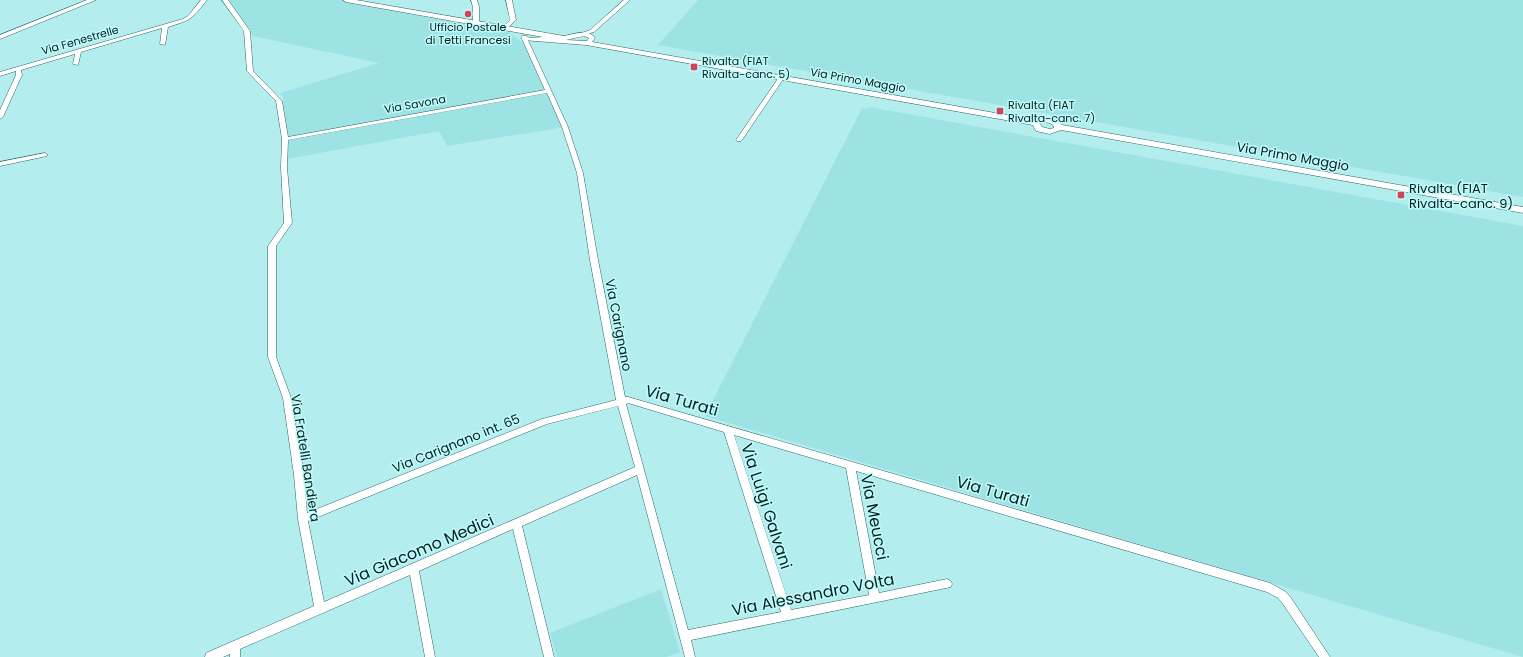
<svg xmlns="http://www.w3.org/2000/svg" width="1523" height="657" viewBox="0 0 1523 657" font-family="Poppins,sans-serif">
  <style>
    .built { fill: #9ee3e4 }
    .lines { fill: none; stroke-linecap: round; stroke-linejoin: round }
    .minor-casing { stroke: #2d6566; stroke-width: 1 }
    .major-casing { stroke: #2d6566; stroke-width: 1 }
    .minor { fill: #fff; fill-rule: evenodd }
    .major { fill: #fff; fill-rule: evenodd }
    .poi-dot { fill: #d34357; stroke: #c0fbfb; stroke-width: 1.5 }
    .labels { text-anchor: middle; stroke-width: 3; stroke-linejoin: round; paint-order: stroke }
    .far-poi-label { font-size: 11px; fill: #071f1f; stroke: #c0fbfb; text-anchor: start }
    .far-street-label { font-size: 11px; fill: #071f1f; stroke: #c0fbfb }
    .street-label { font-size: 13px; fill: #071f1f; stroke: #c0fbfb }
    .poi-label { font-size: 13px; fill: #071f1f; stroke: #c0fbfb; text-anchor: start }
    .near-street-label { font-size: 16px; fill: #071f1f; stroke: #c0fbfb }
  </style>
  <rect width="100%" height="100%" fill="#b3edee"/>
  <g class="built">
    <polygon points="226,0 346,0 504,29 529,47 565,127 447,146 439,131 287,159 283,98 280,93 379,63 253,36"/>
    <polygon points="698,0 1523,0 1523,197 658,45"/>
    <polygon points="869,107 1523,226 1523,657 705,416 862,108 868,109"/>
    <polygon points="661,589 680,652 666,657 557,657 550,633"/>
  </g>
  <g class="lines">
    <defs>
      <g id="minor">
        <path d="M201 0H207C192 19 191 20 168 27L165 45 160 44 162 28 81 52 78 65 73 64 75 54 21 70 22 75 3 117 0 119V110L16 75V71L0 76V72L183 19 188 16Z"/>
        <path d="M222 0H228L250 31 253 71 282 101 288 137 545 90 522 39 527 38 568 127 583 173 598 260 625 397H628L1270 583 1286 592 1291 598 1330 657H1319L1283 604 1278 598 1267 592 856 471 879 593 947 579 951 581 952 584 951 587 691 640 695 657H685L637 475 522 526 554 657H544L513 529 419 571 435 657H425L410 575 240 649V657H230V654L223 657H205L206 653 314 606 298 519 294 475 283 398 268 357V246L284 223 281 168 282 139 276 101 247 71 244 31ZM547 93 562 127 577 173 590 260 616 400 542 419 307 513 304 475 291 398 276 357V246L292 223 287 168 288 140ZM628 403 724 432 781 612 688 630 626 404ZM618 406 635 467 324 602 308 521 547 424ZM734 435 846 468 869 595 791 610Z"/>
        <polygon points="471,0 477,0 479,7 479,24 476,26 473,24 473,7"/>
        <polygon points="506,0 512,0 516,20 504,31 501,29 510,20"/>
        <polygon points="624,0 630,0 594,32 582,35 582,33 590,30"/>
        <polygon points="781,76 784,78 742,140 741,141 737,141 736,140 779,77"/>
        <polygon points="45,153 47,154 47,156 0,166 0,162"/>
      </g>
      <g id="major">
        <polygon points="87,0 96,0 0,39 0,35"/>
        <path d="M343 0H356L564 36C574 34 589 28 595 38L592 42 1035 120C1043 115 1056 118 1062 125L1523 207V213L1061 130 1050 134 1036 131 1033 125 586 45 523 40 521 37 522 36H526L530 38 543 37 346 2ZM584 36 589 38 587 41 566 40ZM1042 122 1050 123 1054 126V128L1050 129 1042 127 1040 124Z"/>
      </g>
    </defs>
    <use href="#minor" class="minor-casing"/>
    <use href="#major" class="major-casing"/>
    <use href="#minor" class="minor"/>
    <use href="#major" class="major"/>
  </g>
  <g class="poi-dot">
    <circle cx="468" cy="14" r="4"/>
    <rect x="690" y="63" width="8" height="8" rx="2"/>
    <rect x="996" y="107" width="8" height="8" rx="2"/>
    <rect x="1397" y="191" width="8" height="8" rx="2"/>
  </g>
  <g class="labels">
    <g class="far-poi-label">
      <text x="468" y="31" text-anchor="middle">Ufficio Postale<tspan x="468" dy="13">di Tetti Francesi</tspan></text>
      <text x="702" y="65">Rivalta (FIAT<tspan x="702" dy="13">Rivalta-canc. 5)</tspan></text>
      <text x="1008" y="109">Rivalta (FIAT<tspan x="1008" dy="13">Rivalta-canc. 7)</tspan></text>
    </g>
    <g class="far-street-label">
      <text transform="translate(80 40) rotate(-16)" y="4">Via Fenestrelle</text>
      <text transform="translate(858 80) rotate(10)" y="4">Via Primo Maggio</text>
      <text transform="translate(415 104) rotate(-10)" y="4">Via Savona</text>
    </g>
    <g class="street-label">
      <text transform="translate(1293 156) rotate(10)" y="5">Via Primo Maggio</text>
      <text transform="translate(619 325) rotate(79)" y="5">Via Carignano</text>
      <text transform="translate(456 443) rotate(-22)" y="5">Via Carignano int. 65</text>
      <text transform="translate(306 458) rotate(81)" y="5">Via Fratelli Bandiera</text>
    </g>
    <g class="poi-label">
      <text x="1409" y="193">Rivalta (FIAT<tspan x="1409" dy="15">Rivalta-canc. 9)</tspan></text>
    </g>
    <g class="near-street-label">
      <text transform="translate(682 400) rotate(16)" y="6">Via Turati</text>
      <text transform="translate(993 491) rotate(16)" y="6">Via Turati</text>
      <text transform="translate(767 506) rotate(72)" y="6">Via Luigi Galvani</text>
      <text transform="translate(875 517) rotate(79)" y="6">Via Meucci</text>
      <text transform="translate(419 550) rotate(-23)" y="6">Via Giacomo Medici</text>
      <text transform="translate(813 594) rotate(-11)" y="6">Via Alessandro Volta</text>
    </g>
  </g>
</svg>
